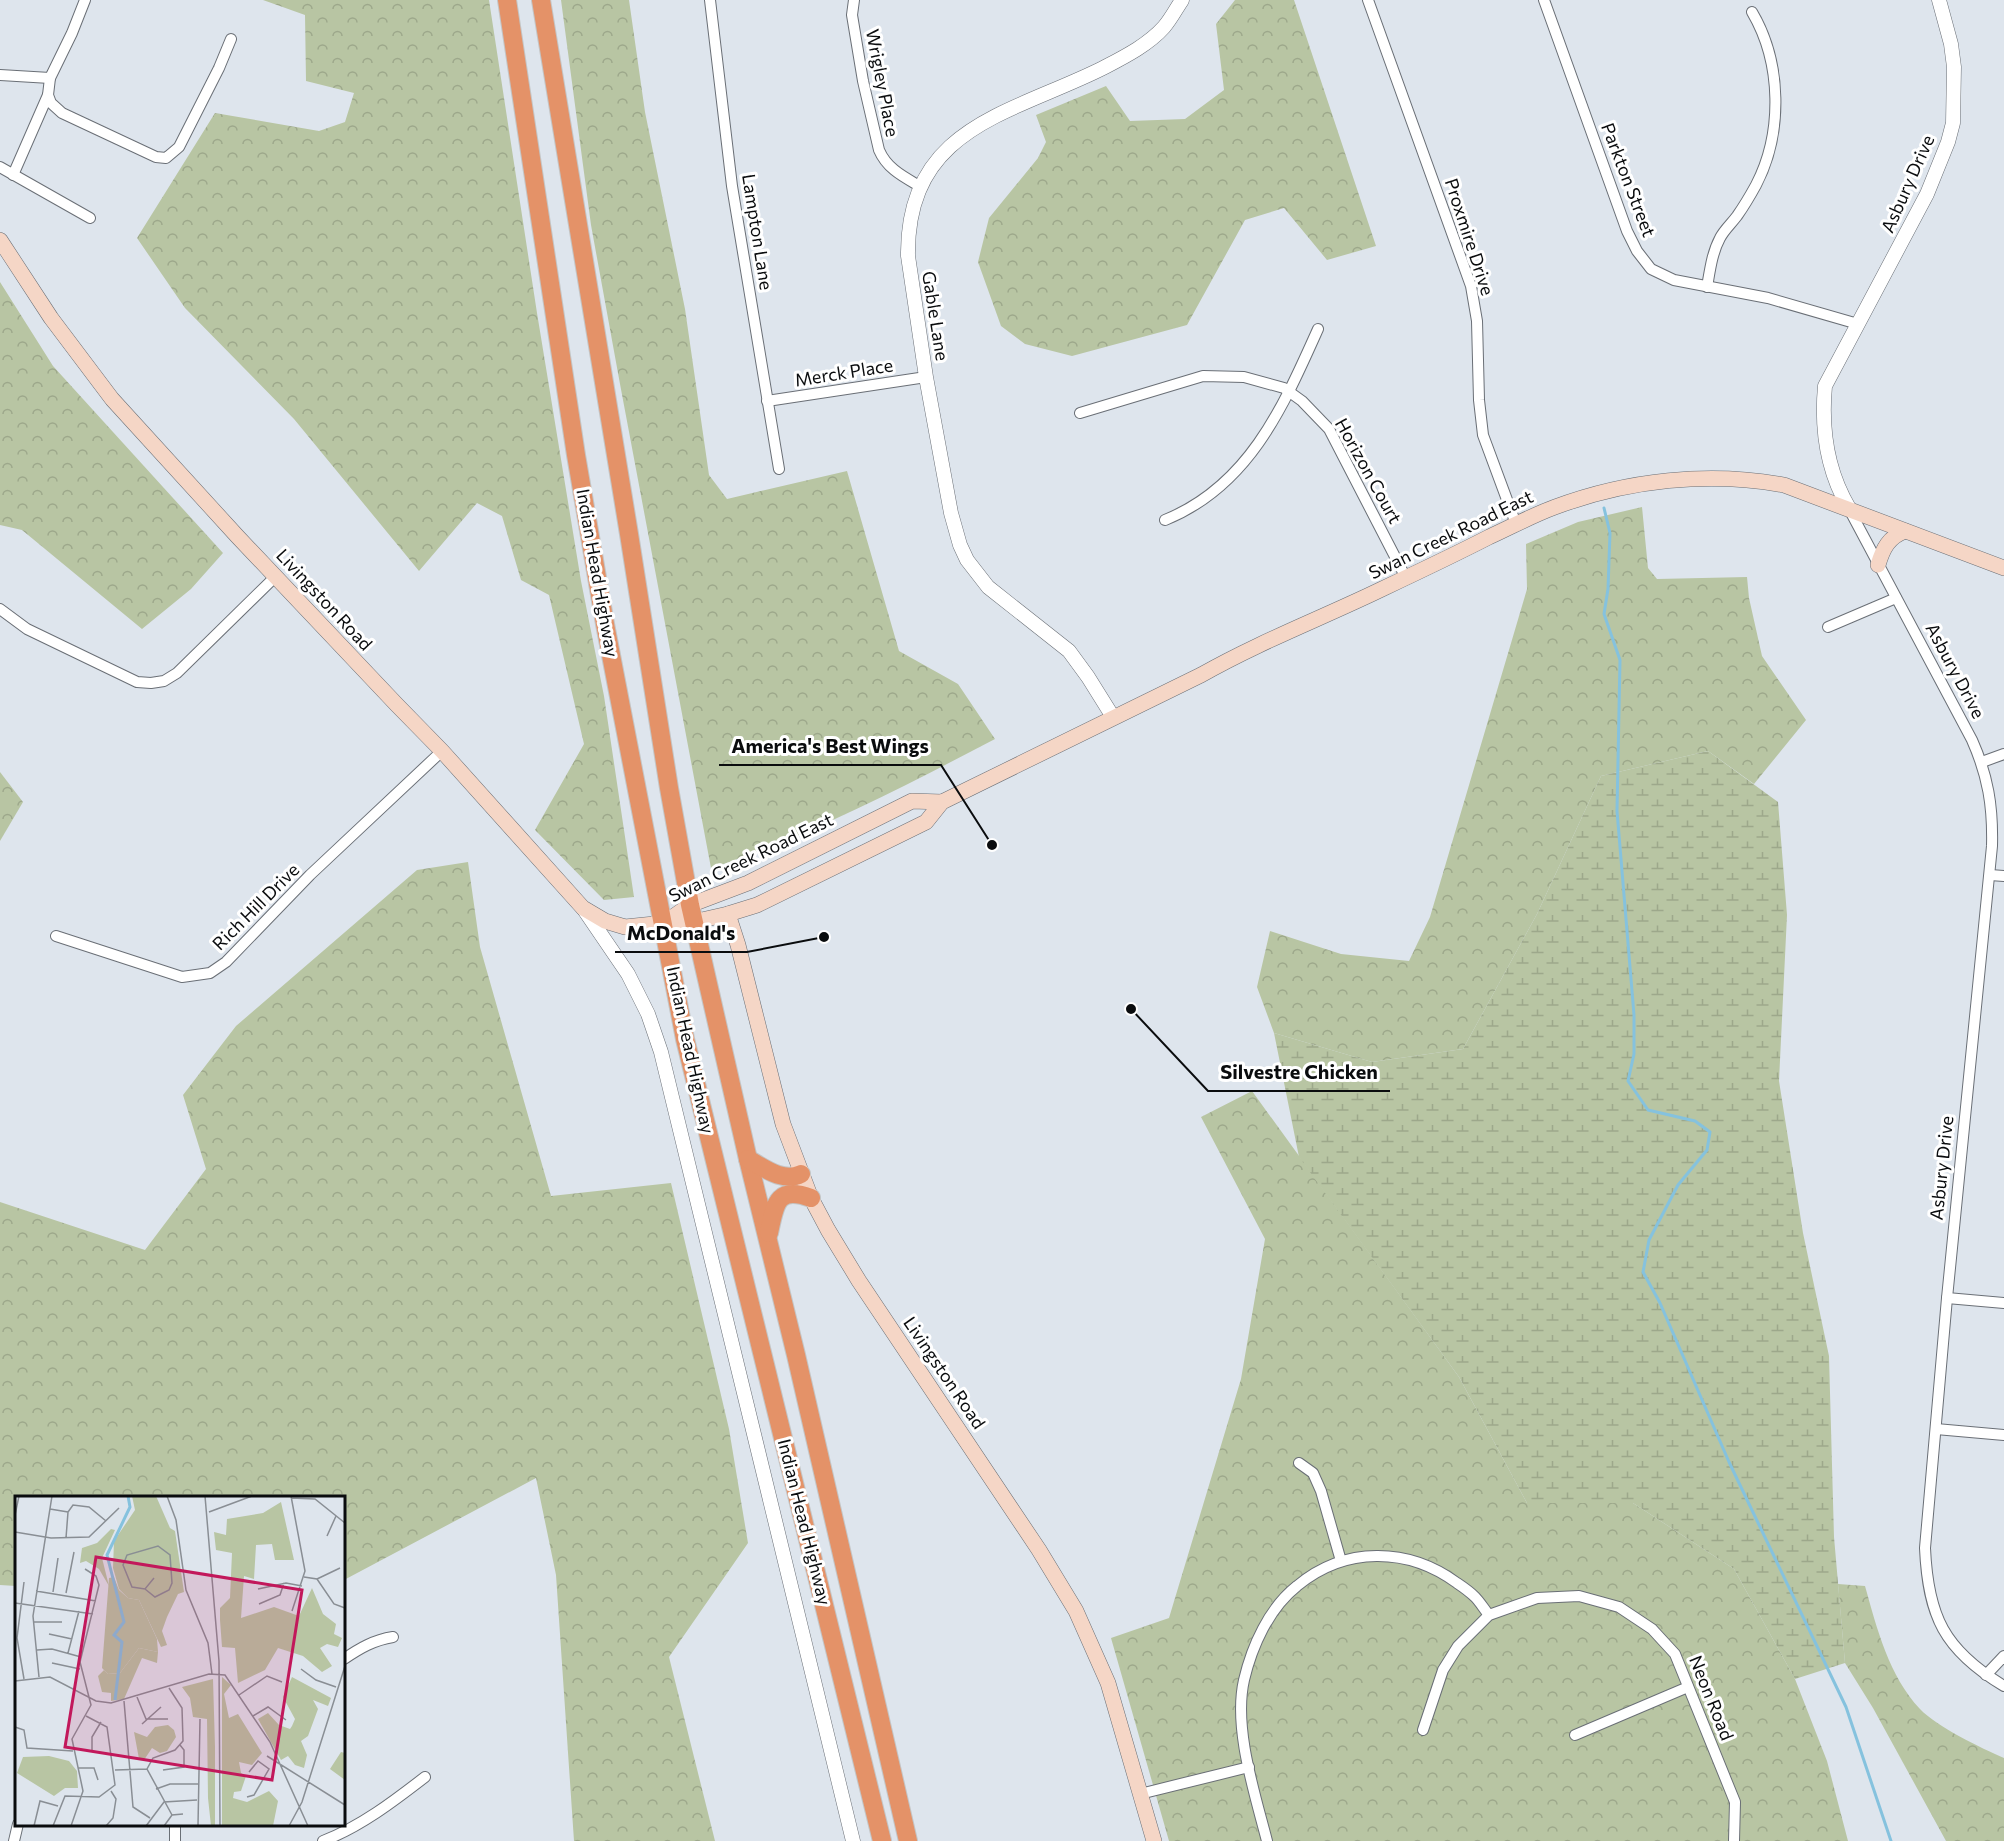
<svg xmlns="http://www.w3.org/2000/svg" width="2004" height="1841" viewBox="0 0 2004 1841" font-family="Commissioner,sans-serif">
  <style>
    .forest { fill: url(#forest-crowns) }
    .wetland { fill: url(#wetland-marsh) }
    .lines { fill: none; stroke-linecap: round; stroke-linejoin: round }
    .stream { stroke: #85c2de; stroke-width: 3 }
    .minor-casing { stroke: #6a6f76; stroke-width: 12 }
    .tertiary-casing { stroke: #6a6f76; stroke-width: 15 }
    .secondary-casing { stroke: #6a6f76; stroke-width: 16 }
    .trunk-casing { stroke: #c4c5c5; stroke-width: 20 }
    .minor { stroke: #fff; stroke-width: 10 }
    .tertiary { stroke: #fff; stroke-width: 14 }
    .secondary { stroke: #f5d6c6; stroke-width: 15 }
    .trunk { stroke: #e49268; stroke-width: 18 }
    .labels { text-anchor: middle; stroke-width: 6; stroke-linejoin: round; paint-order: stroke }
    .street-label { font-size: 18px; fill: #0a0c0e; stroke: #fff }
    .inset-river { fill: none; stroke: #85c2de; stroke-width: 3 }
    .inset-road { fill: none; stroke: #898e94; stroke-width: 1.5 }
    .view { fill: #c2185b; fill-opacity: 0.15; stroke: #c2185b; stroke-width: 3 }
    .inset-edge { fill: none; stroke: #0a0c0e; stroke-width: 3 }
    .leader { fill: none; stroke: #0a0c0e; stroke-width: 2 }
    .callout-dot { fill: #0a0c0e; stroke: #fff; stroke-width: 2 }
    .callout-label { font-size: 20px; text-anchor: middle; font-weight: bold; fill: #0a0c0e; stroke: #fff; stroke-width: 6; stroke-linejoin: round; paint-order: stroke }
  </style>
  <defs>
    <pattern id="forest-crowns" width="20" height="18" patternUnits="userSpaceOnUse" patternTransform="scale(1.5)"><rect width="20" height="18" fill="#b8c5a3"/><path d="M2 6a3 3 0 1 1 6 0M12 15a3 3 0 1 1 6 0" fill="none" stroke="#9da88b"/></pattern>
    <pattern id="wetland-marsh" width="20" height="14" patternUnits="userSpaceOnUse" patternTransform="scale(1.5)"><rect width="20" height="14" fill="#b8c5a3"/><path d="M1 5h8M5 5V1M11 12h8M15 12V8" fill="none" stroke="#9da88b"/></pattern>
  </defs>
  <rect width="100%" height="100%" fill="#dee5ed"/>
  <g class="forest">
    <polygon points="263,0 489,0 537,313 581,581 604,696 634,897 604,900 535,830 584,744 549,595 521,580 502,516 477,503 419,571 294,419 185,308 137,238 215,113 319,131 345,122 354,93 306,81 305,15"/>
    <path d="M561 0H629L645 112 685 309 709 475 727 499 847 471 899 651 958 684 995 739C903 787 810 836 711 868L620 384 591 225Z"/>
    <polygon points="1235,0 1294,0 1376,246 1327,260 1284,208 1245,220 1187,325 1072,356 1025,344 1001,326 978,262 989,218 1038,158 1046,142 1036,115 1106,86 1130,121 1185,119 1224,90 1216,24"/>
    <polygon points="0,282 53,366 223,553 191,589 142,629 22,530 0,525"/>
    <polygon points="1642,507 1648,568 1657,579 1747,577 1749,598 1762,656 1806,720 1754,784 1708,751 1601,776 1537,914 1463,1049 1372,1062 1274,1033 1257,987 1270,931 1341,954 1409,961 1430,917 1527,589 1526,544 1578,522"/>
    <polygon points="0,772 23,802 0,841"/>
    <polygon points="468,862 480,947 551,1196 671,1183 729,1429 748,1543 669,1657 715,1841 574,1841 556,1575 536,1478 344,1580 344,1498 16,1498 16,1586 0,1585 0,1202 145,1250 206,1169 183,1095 236,1026 417,870"/>
    <polygon points="1252,1091 1459,1377 1527,1503 1633,1503 1734,1569 1795,1679 1827,1761 1848,1841 1169,1841 1111,1638 1169,1618 1241,1379 1265,1239 1201,1117"/>
    <path d="M1838 1584 1865 1586C1877 1629 1889 1676 1920 1709 1937 1727 1981 1748 2004 1758V1841H1946L1873 1708 1845 1663Z"/>
  </g>
  <polygon class="wetland" points="1708,751 1778,802 1787,915 1779,1081 1803,1233 1829,1356 1834,1537 1845,1663 1795,1679 1734,1569 1633,1503 1527,1503 1459,1377 1299,1157 1274,1033 1372,1062 1463,1049 1537,914 1601,776"/>
  <g class="lines">
    <polyline class="stream" points="1604,508 1610,533 1608,589 1604,614 1620,660 1617,811 1634,1015 1634,1054 1628,1081 1648,1110 1695,1121 1710,1132 1707,1150 1678,1185 1649,1240 1643,1272 1660,1303 1729,1462 1846,1707 1891,1841"/>
    <defs>
      <g id="minor">
        <polyline points="85,0 72,33 50,78 48,95 51,103 62,113 156,157 166,158 179,147 219,68 231,39"/>
        <polyline points="710,0 732,186 779,469"/>
        <path d="M854 0 852 15 863 81 879 150C887 169 904 177 921 187"/>
        <polyline points="1368,0 1471,286 1477,321 1479,400 1483,435 1516,524"/>
        <polyline points="1544,0 1627,231 1637,251 1651,269 1674,280 1768,298 1858,324"/>
        <polyline points="0,75 50,78"/>
        <polyline points="0,167 90,218"/>
        <polyline points="13,175 48,95"/>
        <path d="M1707 287C1710 270 1712 253 1720 238 1724 230 1731 224 1737 216 1744 206 1750 196 1756 185 1783 133 1782 63 1752 12"/>
        <polyline points="767,401 926,377"/>
        <polyline points="1080,413 1203,376 1244,377 1284,388 1302,401 1329,429 1406,578"/>
        <path d="M1849 509 1972 740C1988 776 1993 806 1992 846L1947 1298 1925 1548C1928 1616 1944 1650 2004 1686"/>
        <path d="M1165 520C1249 486 1283 407 1318 329"/>
        <polyline points="0,609 27,629 137,682 151,683 164,681 177,673 275,577"/>
        <polyline points="1828,627 1896,598"/>
        <polyline points="1982,762 2004,754"/>
        <polyline points="1990,875 2004,876"/>
        <polyline points="56,936 182,977 210,973 226,962 310,875 442,751"/>
        <polyline points="1947,1298 2004,1303"/>
        <polyline points="1936,1429 2004,1435"/>
        <polyline points="1299,1463 1313,1473 1321,1491 1341,1561"/>
        <path d="M344 1659C360 1648 374 1640 393 1637"/>
        <polyline points="1986,1675 2004,1656"/>
        <polyline points="1423,1730 1443,1670 1458,1646 1489,1615 1537,1598 1579,1596 1619,1607 1652,1629 1675,1654 1735,1802 1734,1841"/>
        <polyline points="1575,1735 1688,1687"/>
        <polyline points="1140,1794 1249,1767"/>
        <polyline points="175,1824 175,1841"/>
        <polyline points="14,1841 18,1824"/>
        <path d="M323 1841C360 1827 394 1801 425 1777"/>
        <path d="M1267 1841C1255 1794 1233 1728 1244 1680 1252 1646 1269 1608 1297 1586 1345 1546 1408 1547 1457 1583 1463 1587 1470 1592 1475 1597 1480 1602 1484 1609 1489 1615"/>
      </g>
      <g id="tertiary">
        <path d="M1849 508C1827 471 1821 429 1825 386L1927 194 1948 142 1953 123 1954 67 1951 44 1939 0"/>
        <path d="M1113 717 1088 677 1069 651 988 587 967 560 960 545 951 513 926 377 908 256C906 127 1011 114 1103 68 1124 57 1148 45 1164 27 1171 19 1176 9 1182 0"/>
        <polyline points="583,908 628,974 648,1014 661,1052 853,1841"/>
      </g>
      <g id="secondary">
        <path d="M0 240 51 318 112 399 237 536 397 705 442 751 583 908 605 921 625 927 664 923 693 922 728 914 757 905 926 822 942 802 1201 675C1259 642 1322 618 1382 589 1418 572 1454 555 1489 537 1511 527 1533 515 1555 507 1627 480 1709 471 1784 485L2004 568"/>
        <path d="M1878 565C1883 548 1889 537 1905 531"/>
        <polyline points="728,914 738,945 783,1124 811,1198 828,1230 859,1281 1039,1550 1076,1611 1108,1683 1154,1841"/>
        <polyline points="664,923 690,905 748,883 912,801 942,802"/>
      </g>
      <g id="trunk">
        <polyline points="507,0 576,455 605,624 685,1039 882,1841"/>
        <polyline points="541,0 629,534 669,788 690,905 748,1159 796,1355 908,1841"/>
        <path d="M748 1159C764 1168 783 1183 801 1174"/>
        <path d="M769 1233C775 1205 776 1185 811 1198"/>
      </g>
    </defs>
    <use href="#minor" class="minor-casing"/>
    <use href="#tertiary" class="tertiary-casing"/>
    <use href="#secondary" class="secondary-casing"/>
    <use href="#trunk" class="trunk-casing"/>
    <use href="#minor" class="minor"/>
    <use href="#tertiary" class="tertiary"/>
    <use href="#secondary" class="secondary"/>
    <use href="#trunk" class="trunk"/>
  </g>
  <g class="labels">
    <g class="street-label">
      <text transform="translate(882 83) rotate(79)" y="6">Wrigley Place</text>
      <text transform="translate(1628 180) rotate(69)" y="6">Parkton Street</text>
      <text transform="translate(1908 184) rotate(-66)" y="6">Asbury Drive</text>
      <text transform="translate(757 232) rotate(81)" y="6">Lampton Lane</text>
      <text transform="translate(1469 237) rotate(72)" y="6">Proxmire Drive</text>
      <text transform="translate(935 316) rotate(81)" y="6">Gable Lane</text>
      <text transform="translate(844 373) rotate(-9)" y="6">Merck Place</text>
      <text transform="translate(1368 471) rotate(61)" y="6">Horizon Court</text>
      <text transform="translate(1451 535) rotate(-26)" y="6">Swan Creek Road East</text>
      <text transform="translate(597 573) rotate(80)" y="6">Indian Head Highway</text>
      <text transform="translate(324 600) rotate(47)" y="6">Livingston Road</text>
      <text transform="translate(1955 671) rotate(62)" y="6">Asbury Drive</text>
      <text transform="translate(751 858) rotate(-26)" y="6">Swan Creek Road East</text>
      <text transform="translate(256 907) rotate(-45)" y="6">Rich Hill Drive</text>
      <text transform="translate(690 1050) rotate(78)" y="6">Indian Head Highway</text>
      <text transform="translate(1942 1168) rotate(-84)" y="6">Asbury Drive</text>
      <text transform="translate(944 1373) rotate(56)" y="6">Livingston Road</text>
      <text transform="translate(804 1522) rotate(76)" y="6">Indian Head Highway</text>
      <text transform="translate(1711 1698) rotate(68)" y="6">Neon Road</text>
    </g>
  </g>
  <g transform="translate(15 1496)">
    <rect width="330" height="330" fill="#dee5ed"/>
    <path d="M117 0H141L155 32 160 35 169 96 163 98 152 121 147 135 152 149 146 151 124 104 113 102 104 93 98 72 99 45 120 14ZM266 6 279 64H260L257 48 241 49 239 83 229 80 226 122 259 111 284 120 297 92 308 118 321 128 319 138 327 142 323 151 312 148 305 152 317 170 307 176 288 160 263 152 250 174 223 187 220 152 207 151 205 124V112L215 102 217 57 201 54 199 36 211 39 212 23 248 17ZM96 33 100 34 87 62 94 90 84 73 71 65 65 67 67 52 82 47ZM124 152 143 156 142 167 127 162 109 203 96 205V197L87 196 83 180 89 174 93 178 105 177ZM207 181 216 189 209 198 214 222 223 218 247 257 237 269 224 266 226 277 231 280 226 295 219 296 218 302 232 306 254 295 263 305 258 330H207ZM277 181 316 202 313 210 298 204 303 213 293 240 286 245 292 259 289 272 280 269 273 260 266 264 243 223 253 217 264 229 275 233 277 230 280 223 268 201ZM198 183 200 251V330H196L193 302 192 223 178 221 175 202 167 191ZM153 229 159 234 161 241 152 255 145 257 137 252 129 264 124 263 119 236 132 241 140 231ZM326 256 330 257V284L315 273ZM34 260 54 265 62 275 63 292H50L39 300 2 277 8 261Z" fill="#b8c5a3"/>
    <path d="M99 81 104 94 113 102 124 104 142 143 143 156 124 152 105 177 93 178 87 172 94 82Z" fill="#b8c5a3"/>
    <path class="inset-river" d="M100 204 107 146 99 139 109 126 92 59 115 11 113 0"/>
    <path class="inset-road" d="M152 0 161 24 171 94 193 147 197 178M190 0 204 165 205 330M276 0 290 75 277 115M276 2 300 3 330 27M35 13 53 16M194 16 237 0M0 19 4 0M0 36 36 42 74 41 104 12M312 40 321 20M51 42 53 16 58 9 74 11 91 25M289 81 302 83 319 108 330 112M302 83 325 72M9 86 2 142 9 183M130 93 140 101 154 94 157 87 155 59 143 50 112 59 108 69 117 91 130 93 139 82M243 93 271 87 287 90M21 95 81 105M38 96 43 62M51 97 59 56M0 107 78 118M244 108 265 99 269 87M18 126H47M34 138 57 143M22 154 37 153 66 161M53 157 64 115M37 167 65 173M286 173 301 184 321 191M24 181 18 120 37 0M0 185 35 181 81 205 96 207 194 178 210 179 255 246 293 330M154 192 167 212 168 245 160 254 138 262 132 273 157 319M224 199 252 180 267 186M122 201 131 223H153M109 205 118 311 135 322M238 220 253 211 271 224M127 228 146 211M0 231 9 234 12 252 58 255M0 247V275M77 254V241L86 226M252 260 330 309M63 272H79L83 284M100 274 132 273M148 274 169 271V254L165 249M141 293 155 288H183M232 301 239 299 254 273 243 265 234 276M19 330 25 305 43 310M38 330 50 300 84 301 100 289 92 231 71 220M56 330 68 295 57 243 76 209 65 166 84 89 81 80 70 73M91 330 98 322 101 303 96 295M131 330 149 306 182 304M149 330 157 319 168 318M183 330 185 223M274 330 287 306 330 170"/>
    <path class="view" d="M81 61 287 94 257 284 50 251Z"/>
    <rect width="330" height="330" class="inset-edge"/>
  </g>
  <path class="leader" d="M992 845L941 765H719M824 937L747 952H615M1131 1009L1208 1091H1390"/>
  <g class="callout-dot">
    <circle cx="992" cy="845" r="6"/>
    <circle cx="824" cy="937" r="6"/>
    <circle cx="1131" cy="1009" r="6"/>
  </g>
  <g class="callout-label">
    <text x="830" y="753">America's Best Wings</text>
    <text x="681" y="940">McDonald's</text>
    <text x="1299" y="1079">Silvestre Chicken</text>
  </g>
</svg>
